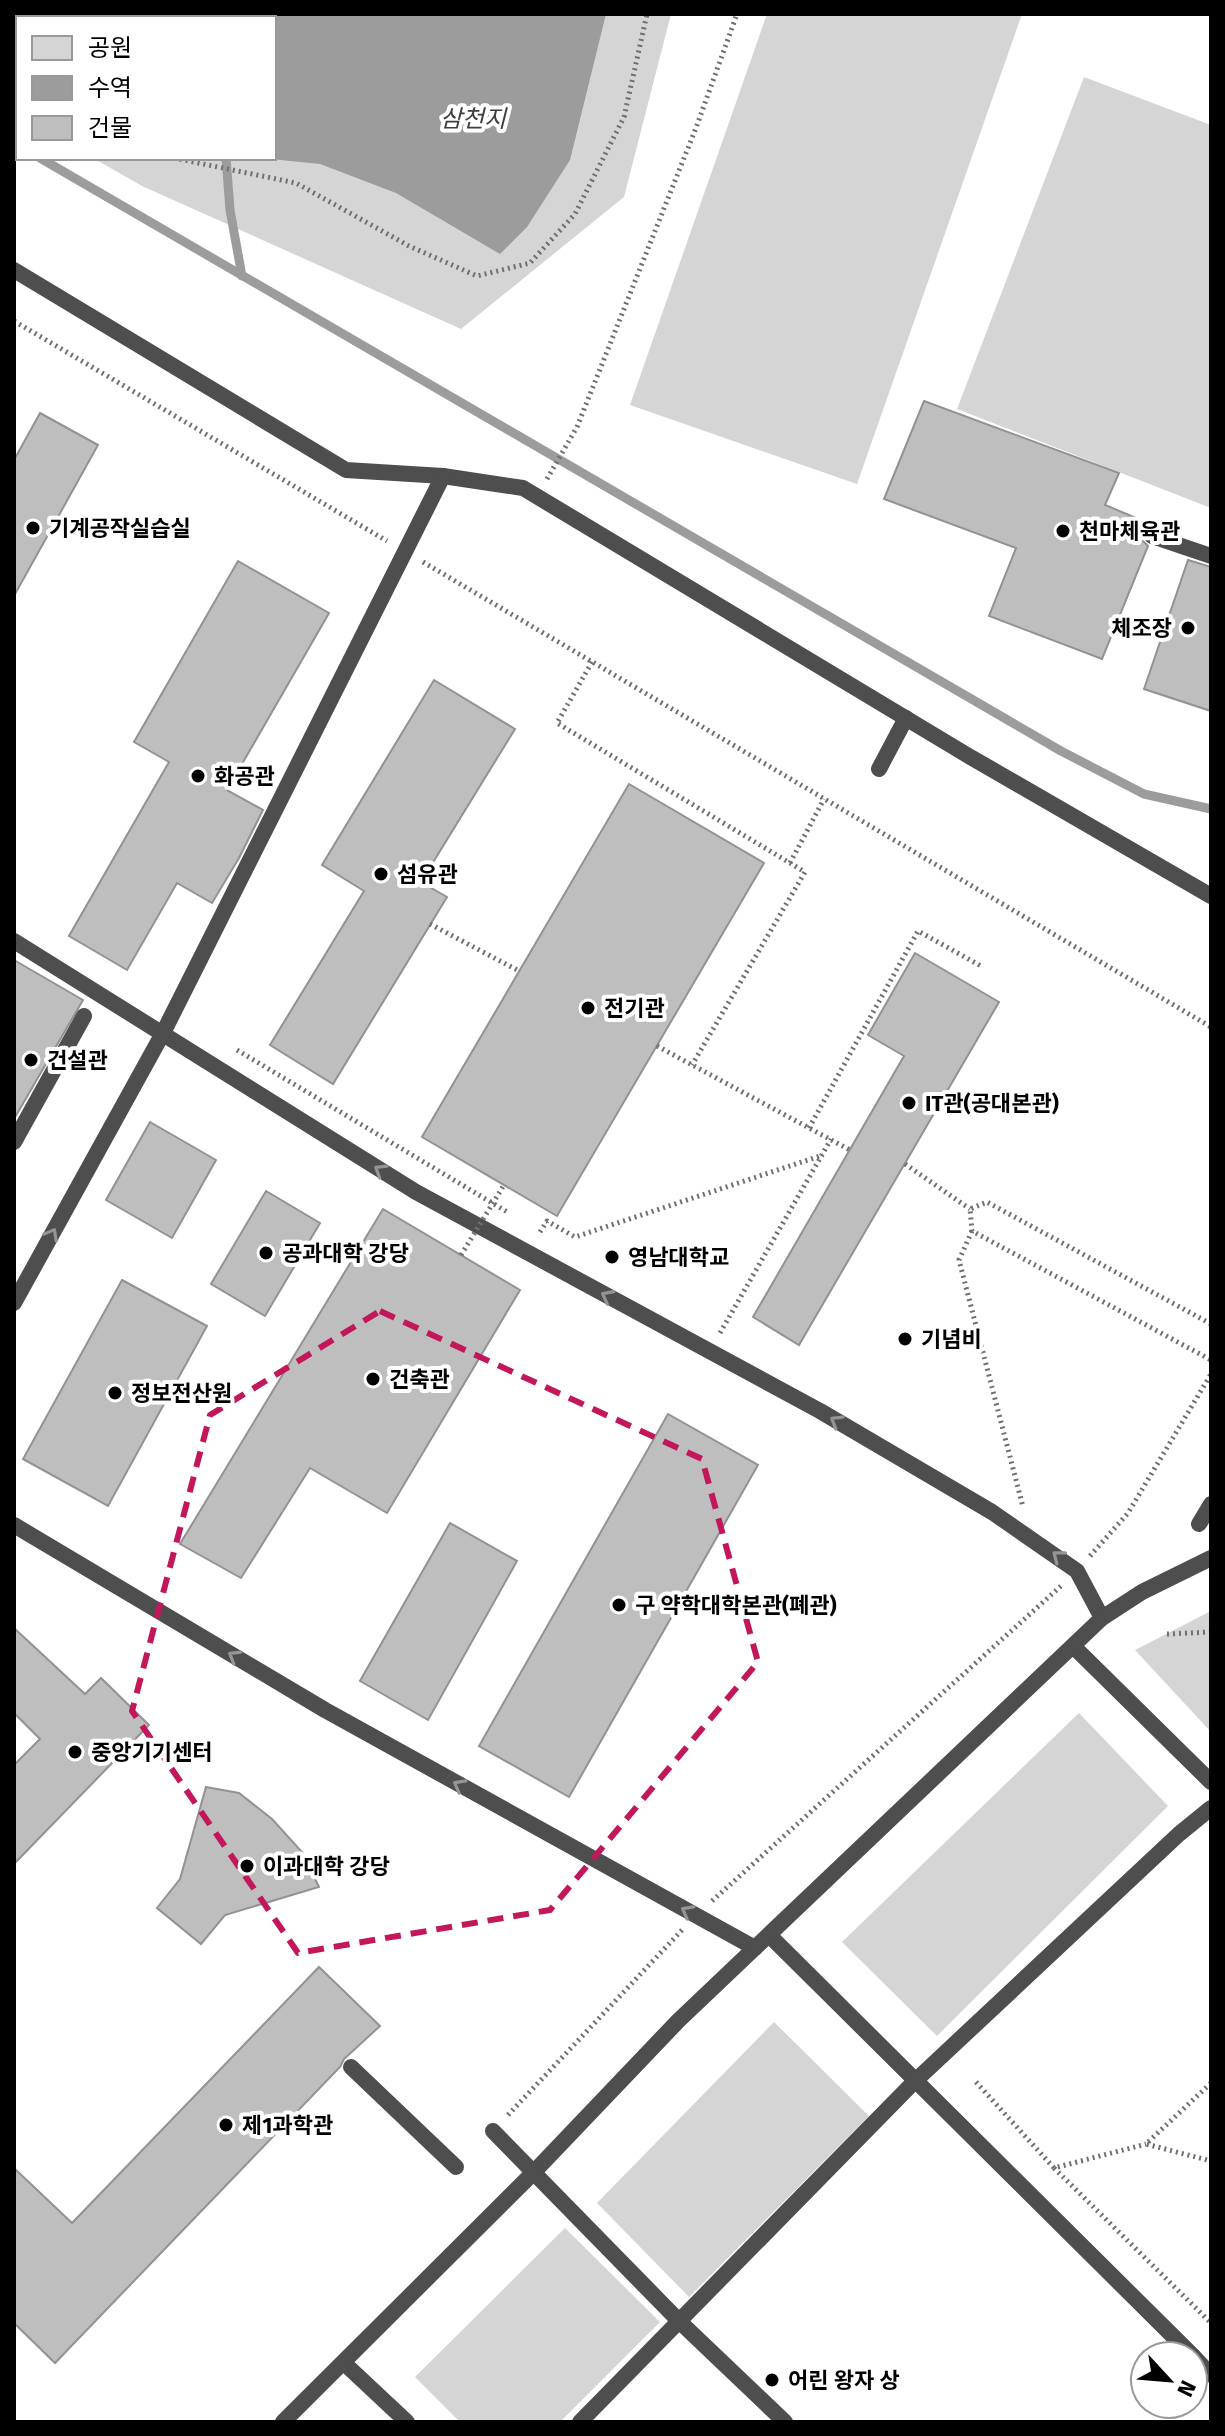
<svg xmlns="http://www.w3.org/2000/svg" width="1225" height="2436" viewBox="0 0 1225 2436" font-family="'Fira Sans','Noto Sans KR',sans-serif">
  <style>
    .green { fill: #d5d5d5 }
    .water { fill: #9c9c9c }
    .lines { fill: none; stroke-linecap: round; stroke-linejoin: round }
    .stream { stroke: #9c9c9c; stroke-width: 9 }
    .building { fill: #bebebe; stroke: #929292; stroke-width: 2 }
    .path { stroke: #707070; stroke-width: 5; stroke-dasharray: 2 4; stroke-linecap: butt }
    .service { stroke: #4e4e4e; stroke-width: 16 }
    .pedestrian { stroke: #4e4e4e; stroke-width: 16 }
    .path-bridge { stroke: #707070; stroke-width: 5; stroke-dasharray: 2 4; stroke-linecap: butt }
    .oneway { stroke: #959595 }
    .marked { fill: none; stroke: #c2185b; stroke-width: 6; stroke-dasharray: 16 10; stroke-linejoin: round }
    .poi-dot { fill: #000; stroke: #fff; stroke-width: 3 }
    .labels { text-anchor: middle; stroke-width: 8; stroke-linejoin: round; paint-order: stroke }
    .poi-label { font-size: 22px; font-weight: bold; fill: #000; stroke: #fff; text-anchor: start }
    .water-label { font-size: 24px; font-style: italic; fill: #3d3d3d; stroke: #fff }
  </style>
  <rect width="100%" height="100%" fill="#fff"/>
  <g class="green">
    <polygon points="14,14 671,14 624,197 461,329 142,186 93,158 274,158 274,18 18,18 18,115 14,112"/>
    <polygon points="767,14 1022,14 857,484 630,405"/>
    <polygon points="1084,77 1211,125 1211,508 957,409"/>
    <polygon points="1211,1611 1211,1732 1135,1650"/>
    <polygon points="1079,1713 1168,1806 937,2036 842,1942"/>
    <polygon points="774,2022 869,2116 689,2297 597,2203"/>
    <polygon points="565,2228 660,2322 560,2422 460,2422 415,2377"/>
  </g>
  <polygon class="water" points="14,14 606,14 570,160 527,227 500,254 396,193 320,164 261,158 274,158 274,18 18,18 18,22"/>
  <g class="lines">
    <g class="stream">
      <polyline points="14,143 18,145"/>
      <polyline points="40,158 1061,751 1144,794 1211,809"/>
      <polyline points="226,158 230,210 242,276"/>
    </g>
  </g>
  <g class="building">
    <polygon points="924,401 1119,473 1105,505 1153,525 1142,532 1141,539 1148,546 1102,659 989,616 1016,548 884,499"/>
    <polygon points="40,413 98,445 14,596 14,460"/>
    <polygon points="1188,560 1211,567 1211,711 1144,689"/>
    <polygon points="238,561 329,613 227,790 263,810 239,858 212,903 177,883 127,970 69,936 169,762 134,742"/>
    <polygon points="434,680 515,729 421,882 447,897 333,1084 270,1045 364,891 322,865"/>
    <polygon points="629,784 764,863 557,1216 422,1137"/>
    <polygon points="915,953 999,1002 799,1345 753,1317 904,1056 868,1035"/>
    <polygon points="14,960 83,1000 14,1119"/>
    <polygon points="150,1122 216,1160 172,1238 106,1200"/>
    <polygon points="266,1191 320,1223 265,1316 211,1284"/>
    <polygon points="383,1209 520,1290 387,1513 310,1468 241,1578 180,1544"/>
    <polygon points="122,1280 207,1326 108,1506 23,1459"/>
    <polygon points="668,1414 758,1465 569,1797 479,1746"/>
    <polygon points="450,1523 517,1561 428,1720 360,1681"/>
    <polygon points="14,1628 85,1694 101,1678 149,1725 14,1864 14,1765 40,1739 14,1713"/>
    <polygon points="206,1787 239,1793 272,1819 302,1852 319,1887 225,1915 201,1944 157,1908 180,1879"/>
    <polygon points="319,1967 380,2026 344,2059 340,2067 55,2363 14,2323 14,2168 72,2223"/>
  </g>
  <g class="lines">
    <g class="path">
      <polyline points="14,45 18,47"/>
      <polyline points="174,158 296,183 409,246 477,276 530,263 575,214 624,117 647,14"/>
      <polyline points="14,321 387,541"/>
      <polyline points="547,479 577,427 696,128 737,14"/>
      <polyline points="423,562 1211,1027"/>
      <polyline points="592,662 557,723 805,872 692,1065"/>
      <polyline points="790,863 824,799"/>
      <polyline points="430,924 519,971"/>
      <polyline points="657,1046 850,1150"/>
      <polyline points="237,1050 509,1213"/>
      <polyline points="809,1128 918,931 981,966"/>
      <polyline points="905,1164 970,1209"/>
      <polyline points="972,1231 959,1260 1023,1507"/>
      <polyline points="540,1232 547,1221 575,1237 823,1155"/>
      <polyline points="1211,1324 987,1202 970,1209 972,1231 1211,1360"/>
      <polyline points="720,1333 831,1139"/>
      <polyline points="1090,1556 1128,1513 1211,1374"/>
      <polyline points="1167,1634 1211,1632"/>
      <polyline points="712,1901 1061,1586"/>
      <polyline points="976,2082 1054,2168 1146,2144"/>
      <polyline points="1211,2083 1146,2144 1211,2161"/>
      <polyline points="508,2115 682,1930"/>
      <polyline points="1054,2168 1211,2323"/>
    </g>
    <g class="service">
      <polyline points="14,270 346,470 443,476 523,488 967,755 1211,896"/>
      <polyline points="879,769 906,718"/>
      <polyline points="14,941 416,1192 820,1411 992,1512 1077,1571 1102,1618"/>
      <polyline points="14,1142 84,1016"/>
      <polyline points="14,1303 163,1033"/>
      <polyline points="1199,1524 1211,1504"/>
      <polyline points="14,1525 325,1710 755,1948"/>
      <polyline points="1073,1646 1211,1782"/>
      <polyline points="769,1935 1193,2356"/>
      <polyline points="1193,2356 1211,2375"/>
      <polyline points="344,2363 407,2422"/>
      <polyline points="283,2422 533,2173 678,2021 1102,1618 1142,1592 1211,1558"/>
      <polyline points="580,2422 914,2082 1179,1834 1211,1808"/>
    </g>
    <g class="pedestrian">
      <polyline points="1152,536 1211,556"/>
      <polyline points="163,1033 443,476"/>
      <polyline points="351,2067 456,2167"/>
      <polyline points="493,2131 680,2322 785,2422"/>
    </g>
    <polyline class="path-bridge" points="461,1255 504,1185"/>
  </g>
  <defs><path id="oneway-chevron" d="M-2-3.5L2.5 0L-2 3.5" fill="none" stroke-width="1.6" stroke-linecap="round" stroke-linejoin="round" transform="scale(2)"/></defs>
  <g class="oneway">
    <use href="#oneway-chevron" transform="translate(380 1170) rotate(-148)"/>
    <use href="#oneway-chevron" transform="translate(52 1234) rotate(-61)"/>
    <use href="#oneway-chevron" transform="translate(607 1296) rotate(-152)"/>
    <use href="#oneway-chevron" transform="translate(836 1421) rotate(-149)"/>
    <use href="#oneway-chevron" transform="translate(1058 1556) rotate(-142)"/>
    <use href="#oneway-chevron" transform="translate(234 1656) rotate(-149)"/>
    <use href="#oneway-chevron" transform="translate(459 1785) rotate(-151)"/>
    <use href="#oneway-chevron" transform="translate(687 1911) rotate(-151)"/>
  </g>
  <path class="marked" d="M380 1311 702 1459 758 1662 550 1910 298 1953 132 1711 210 1415Z"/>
  <g class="poi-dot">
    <circle cx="33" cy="528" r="8"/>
    <circle cx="1063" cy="531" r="8"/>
    <circle cx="1188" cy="628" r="8"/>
    <circle cx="198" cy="776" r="8"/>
    <circle cx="381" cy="874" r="8"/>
    <circle cx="588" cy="1008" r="8"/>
    <circle cx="31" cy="1060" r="8"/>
    <circle cx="909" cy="1103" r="8"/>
    <circle cx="266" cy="1253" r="8"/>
    <circle cx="612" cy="1257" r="8"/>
    <circle cx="905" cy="1339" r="8"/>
    <circle cx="373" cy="1379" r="8"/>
    <circle cx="115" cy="1393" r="8"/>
    <circle cx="619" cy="1605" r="8"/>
    <circle cx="75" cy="1752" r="8"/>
    <circle cx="247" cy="1866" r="8"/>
    <circle cx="226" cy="2125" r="8"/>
    <circle cx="772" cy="2380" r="8"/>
  </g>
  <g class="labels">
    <g class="poi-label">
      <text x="49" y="536">기계공작실습실</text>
      <text x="1079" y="539">천마체육관</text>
      <text x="1172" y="636" text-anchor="end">체조장</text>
      <text x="214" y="784">화공관</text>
      <text x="397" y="882">섬유관</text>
      <text x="604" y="1016">전기관</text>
      <text x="47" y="1068">건설관</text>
      <text x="925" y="1111">IT관(공대본관)</text>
      <text x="282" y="1261">공과대학 강당</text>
      <text x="628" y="1265">영남대학교</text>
      <text x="921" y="1347">기념비</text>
      <text x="389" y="1387">건축관</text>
      <text x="131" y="1401">정보전산원</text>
      <text x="635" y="1613">구 약학대학본관(폐관)</text>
      <text x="91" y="1760">중앙기기센터</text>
      <text x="263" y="1874">이과대학 강당</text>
      <text x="242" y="2133">제1과학관</text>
      <text x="788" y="2388">어린 왕자 상</text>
    </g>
    <g class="water-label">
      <text x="473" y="127">삼천지</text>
    </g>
  </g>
  <rect width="1225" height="2436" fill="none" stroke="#000000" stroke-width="32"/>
  <rect x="16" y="16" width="260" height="144" fill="#ffffff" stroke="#999999" stroke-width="2"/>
  <rect x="32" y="36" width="40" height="24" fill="#d5d5d5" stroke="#999999" stroke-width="2"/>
  <text x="88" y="56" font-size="24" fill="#000000">공원</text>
  <rect x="32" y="76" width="40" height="24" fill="#9c9c9c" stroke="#999999" stroke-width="2"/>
  <text x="88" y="96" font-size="24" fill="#000000">수역</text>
  <rect x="32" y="116" width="40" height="24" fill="#bebebe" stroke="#999999" stroke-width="2"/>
  <text x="88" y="136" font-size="24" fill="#000000">건물</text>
  <g transform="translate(1169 2380) rotate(116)"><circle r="38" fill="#ffffff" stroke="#999999" stroke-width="2"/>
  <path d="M0-6L14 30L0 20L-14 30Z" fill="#000000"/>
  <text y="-12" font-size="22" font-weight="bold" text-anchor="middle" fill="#000000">N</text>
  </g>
</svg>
